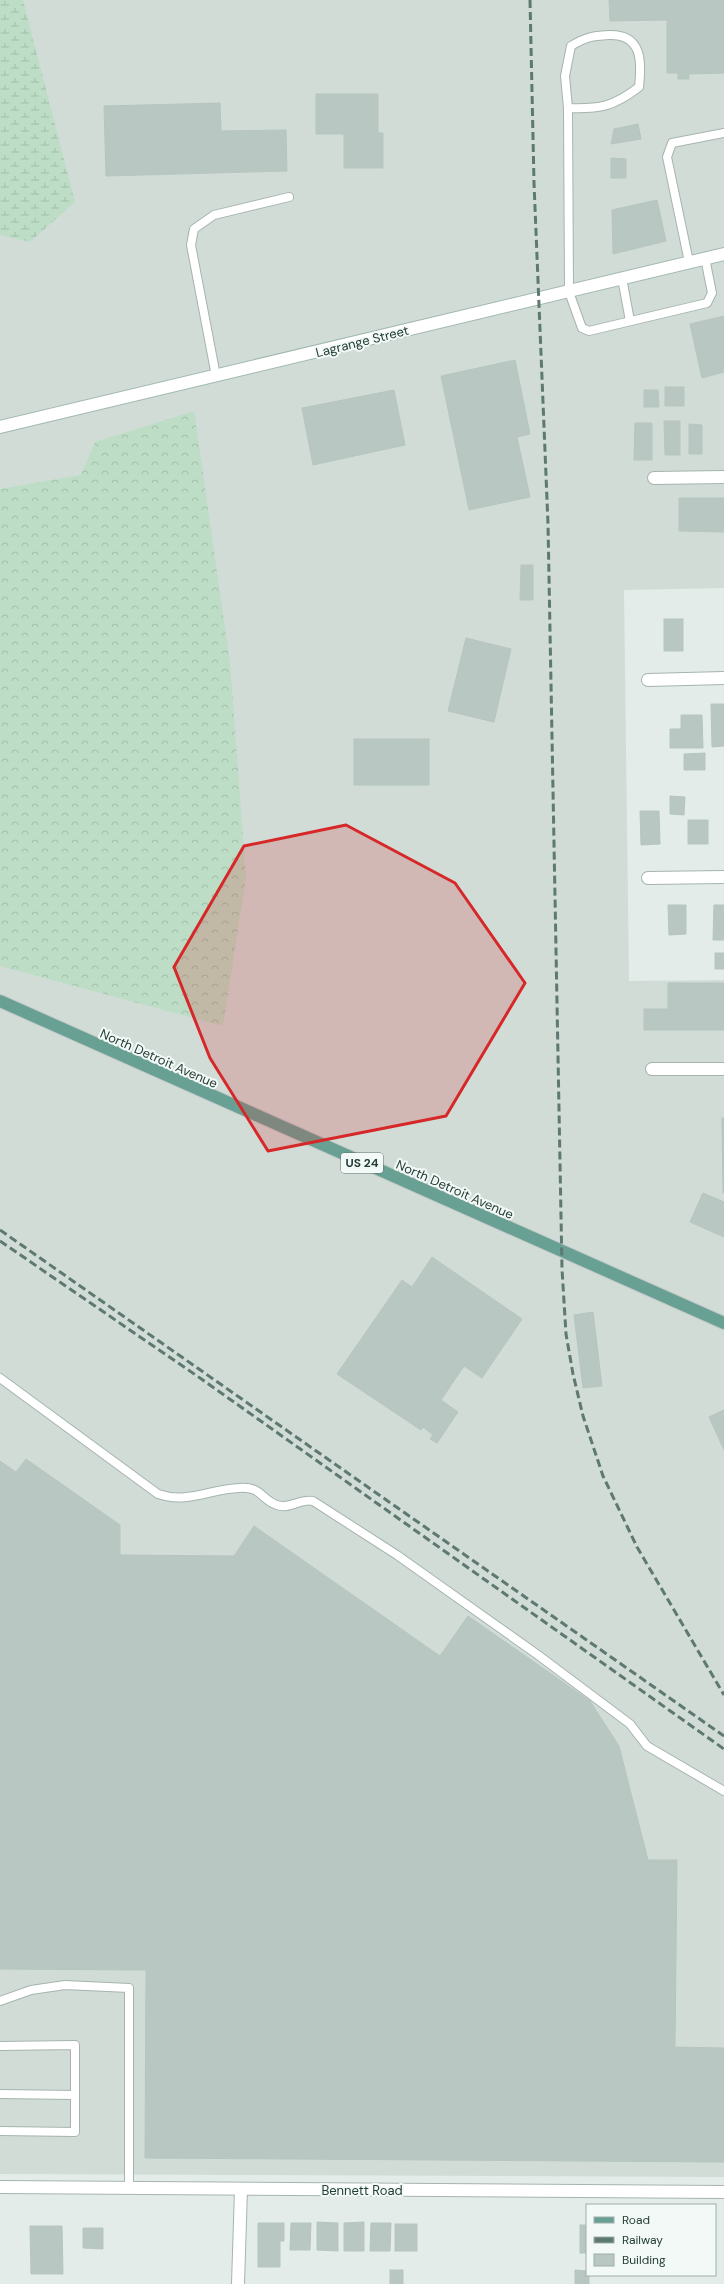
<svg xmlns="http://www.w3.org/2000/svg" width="724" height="2284" viewBox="0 0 724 2284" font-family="'DM Sans',sans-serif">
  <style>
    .built { fill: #d1dcd7 }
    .forest { fill: url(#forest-crowns) }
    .wetland { fill: url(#wetland-marsh) }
    .building { fill: #b8c7c1; stroke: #b6c6bf }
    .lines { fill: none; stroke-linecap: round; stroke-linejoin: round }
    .service-casing { stroke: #a6b4af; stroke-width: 10 }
    .minor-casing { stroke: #a6b4af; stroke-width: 14 }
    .tertiary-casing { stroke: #a6b4af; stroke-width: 14 }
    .secondary-casing { stroke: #a2b8b1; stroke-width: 14 }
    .primary-casing { stroke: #c1c9c7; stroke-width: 14 }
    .service { stroke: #fff; stroke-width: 8 }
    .minor { stroke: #fff; stroke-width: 12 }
    .tertiary { stroke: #fff; stroke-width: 12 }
    .secondary { stroke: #fff; stroke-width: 12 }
    .primary { stroke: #69a094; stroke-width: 12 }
    .rail { stroke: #5e7972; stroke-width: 3; stroke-dasharray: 8 4; stroke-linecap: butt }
    .marked { fill: #d62828; fill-opacity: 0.2; stroke: #d62828; stroke-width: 3; stroke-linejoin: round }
    .labels { text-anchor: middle; stroke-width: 4; stroke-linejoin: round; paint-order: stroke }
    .shield { fill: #f3f9f6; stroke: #617570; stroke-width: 1 }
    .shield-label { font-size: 12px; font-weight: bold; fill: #233d37 }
    .street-label { font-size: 13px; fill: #233d37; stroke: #f3f9f6 }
  </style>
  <defs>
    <pattern id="forest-crowns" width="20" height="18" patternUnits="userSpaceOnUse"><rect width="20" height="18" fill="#bdddc6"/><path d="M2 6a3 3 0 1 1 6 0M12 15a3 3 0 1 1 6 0" fill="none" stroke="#a2bfab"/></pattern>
    <pattern id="wetland-marsh" width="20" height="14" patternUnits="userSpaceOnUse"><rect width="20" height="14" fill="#bdddc6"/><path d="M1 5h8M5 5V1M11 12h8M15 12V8" fill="none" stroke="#a2bfab"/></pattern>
  </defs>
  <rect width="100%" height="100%" fill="#e3ece8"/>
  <polygon class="built" points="0,0 724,0 724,588 624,590 629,981 724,980 724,2177 0,2174"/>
  <polygon class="forest" points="194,411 230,663 246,878 223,1026 0,966 0,489 81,475 95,442"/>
  <polygon class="wetland" points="0,0 23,0 75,202 30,242 0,235"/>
  <g class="building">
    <polygon points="609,0 724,0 724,73 689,74 689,79 678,79 678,73 667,73 667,20 610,21"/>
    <polygon points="316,94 378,94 378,133 383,133 383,168 344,168 344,134 316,134"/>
    <polygon points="220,103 221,131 286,130 287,171 106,176 104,106"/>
    <polygon points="638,124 641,139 611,144 614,129"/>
    <polygon points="611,158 626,159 626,178 611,178"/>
    <polygon points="657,200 666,241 613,254 612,210"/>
    <polygon points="724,316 724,372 702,378 690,324"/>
    <polygon points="515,360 530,434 517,437 530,497 469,510 441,376"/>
    <rect x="665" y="387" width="19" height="19"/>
    <polygon points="394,390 405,445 313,465 302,408"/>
    <polygon points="644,390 658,390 659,407 644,407"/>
    <polygon points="664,421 680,421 680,455 665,455"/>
    <polygon points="635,423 652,423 652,460 634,460"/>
    <polygon points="689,424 702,425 702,454 689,454"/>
    <polygon points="679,498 724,498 724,532 679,531"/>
    <polygon points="521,565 533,565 533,600 520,600"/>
    <rect x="664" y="619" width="19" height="32"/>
    <polygon points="466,638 511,649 494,722 448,711"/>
    <polygon points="711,704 724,704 724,746 712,747"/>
    <polygon points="681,715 702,715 703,748 670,748 670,729 681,729"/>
    <rect x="354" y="739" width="75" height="46"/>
    <polygon points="705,753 705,770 684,770 684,754"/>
    <polygon points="670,796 685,797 684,815 670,814"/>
    <polygon points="640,811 659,811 660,844 641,845"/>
    <rect x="688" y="820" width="20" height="24"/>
    <polygon points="668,905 686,905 686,934 669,935"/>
    <polygon points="714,905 724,905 724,940 713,940"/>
    <rect x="715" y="953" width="9" height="16"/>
    <polygon points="668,983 724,983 724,1030 644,1030 644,1009 668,1009"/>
    <polygon points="722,1118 724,1118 724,1193 723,1193"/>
    <polygon points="703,1193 724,1202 724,1237 690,1222"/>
    <polygon points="432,1257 522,1319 482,1378 464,1366 441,1400 458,1412 437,1443 430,1439 433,1435 423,1427 421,1430 337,1374 402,1280 412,1287"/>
    <polygon points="593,1312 602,1386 583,1388 574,1315"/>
    <polygon points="724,1410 724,1450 709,1417"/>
    <polygon points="26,1459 120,1525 120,1555 234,1556 254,1526 440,1656 468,1616 590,1701 619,1746 648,1860 677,1860 675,2047 724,2048 724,2162 145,2158 146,1970 0,1969 0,1461 16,1472"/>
    <polygon points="317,2222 338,2223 338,2251 317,2250"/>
    <polygon points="364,2222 364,2251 344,2251 344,2223"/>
    <polygon points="258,2223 284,2223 284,2241 280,2241 280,2267 258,2267"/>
    <polygon points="291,2223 311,2223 310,2250 290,2250"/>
    <polygon points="371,2223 391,2223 390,2251 370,2251"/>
    <rect x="395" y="2224" width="22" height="27"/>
    <rect x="580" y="2225" width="7" height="28"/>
    <polygon points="30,2226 62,2226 63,2274 31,2274"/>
    <polygon points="83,2228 103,2228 103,2249 83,2248"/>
    <rect x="390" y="2270" width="13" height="14"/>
    <polygon points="575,2270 587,2271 587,2275 589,2275 589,2284 575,2284"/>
  </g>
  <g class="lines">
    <defs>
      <g id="service">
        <path d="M568 108 565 76 571 46C586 37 592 36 609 35 642 34 642 61 639 87 613 107 600 109 568 108L569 292 582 328 589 331 707 303 712 293 705 258"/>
        <polyline points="689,262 667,157 672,143 724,133"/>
        <polyline points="622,278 630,321"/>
        <polyline points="216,376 191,245 194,229 214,215 289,197"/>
        <path d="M0 1378 158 1494C187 1504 210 1489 239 1488 262 1486 261 1500 277 1505 289 1510 300 1498 313 1501L397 1555 538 1655 630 1724 647 1746 724 1791"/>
        <polyline points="0,2001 31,1990 65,1985 129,1988 129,2188"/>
        <polyline points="0,2046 75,2045 75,2132 0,2131"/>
        <polyline points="0,2094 75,2095"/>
      </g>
      <g id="minor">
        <polyline points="654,478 724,477"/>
        <polyline points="648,680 724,678"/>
        <polyline points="648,878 724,877"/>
        <polyline points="652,1069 724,1069"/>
        <polyline points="238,2284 241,2189"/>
      </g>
      <polyline id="tertiary" points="0,2187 724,2192"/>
      <polyline id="secondary" points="0,427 724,254"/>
      <polyline id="primary" points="0,1001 724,1323"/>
    </defs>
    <use href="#service" class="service-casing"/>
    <use href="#minor" class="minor-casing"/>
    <use href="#tertiary" class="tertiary-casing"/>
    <use href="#secondary" class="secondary-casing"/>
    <use href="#primary" class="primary-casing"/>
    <use href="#service" class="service"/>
    <use href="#minor" class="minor"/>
    <use href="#tertiary" class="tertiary"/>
    <use href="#secondary" class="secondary"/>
    <use href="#primary" class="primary"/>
    <g class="rail">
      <polyline points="530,0 534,183 548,524 562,1269 566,1334 573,1374 583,1416 603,1476 637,1547 724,1695"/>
      <polyline points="0,1230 724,1736"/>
      <polyline points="0,1241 200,1378 724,1749"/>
    </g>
  </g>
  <path class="marked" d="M346 825 455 883 525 983 446 1116 268 1151 210 1058 174 967 244 846Z"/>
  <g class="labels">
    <rect class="shield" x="341" y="1153" width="42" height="20" rx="3"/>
    <g class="shield-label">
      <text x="362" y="1167">US 24</text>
    </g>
    <g class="street-label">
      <text transform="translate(362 341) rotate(-14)" y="5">Lagrange Street</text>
      <text transform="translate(159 1058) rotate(24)" y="5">North Detroit Avenue</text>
      <text transform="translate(455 1189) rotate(24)" y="5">North Detroit Avenue</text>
      <text x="362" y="2195">Bennett Road</text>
    </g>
  </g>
  <rect x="586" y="2204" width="130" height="72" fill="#f3f9f6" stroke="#a0aeaa"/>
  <rect x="594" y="2217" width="20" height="6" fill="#69a094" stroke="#a0aeaa"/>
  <text x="622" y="2224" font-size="12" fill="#233d37">Road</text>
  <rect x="594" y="2237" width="20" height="6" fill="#5e7972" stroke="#a0aeaa"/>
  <text x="622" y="2244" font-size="12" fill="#233d37">Railway</text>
  <rect x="594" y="2254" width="20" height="12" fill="#b8c7c1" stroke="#a0aeaa"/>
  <text x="622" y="2264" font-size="12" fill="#233d37">Building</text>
</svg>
